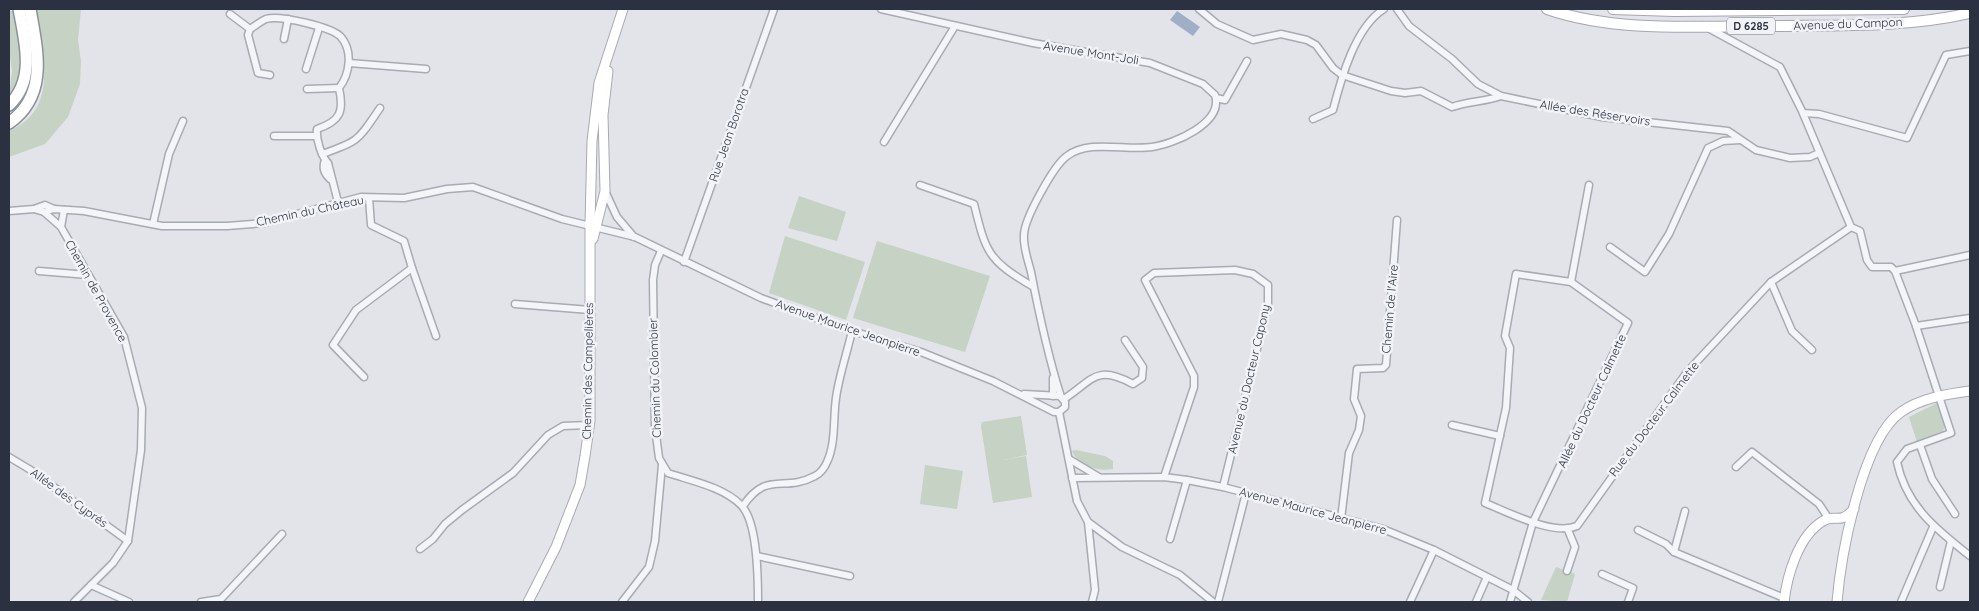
<svg xmlns="http://www.w3.org/2000/svg" width="1979" height="611" viewBox="0 0 1979 611" font-family="Quicksand,sans-serif">
  <style>
    .green { fill: #c6d2c3 }
    .water { fill: #9fafc7 }
    .lines { fill: none; stroke-linecap: round; stroke-linejoin: round }
    .street-casing { stroke: #a7abb3; stroke-width: 9 }
    .secondary-casing { stroke: #a7abb3; stroke-width: 11 }
    .primary-casing { stroke: #a2a7b4; stroke-width: 12 }
    .highway-casing { stroke: #8a909f; stroke-width: 14 }
    .street { stroke: #f4f5f8; stroke-width: 6 }
    .secondary { stroke: #fff; stroke-width: 9 }
    .primary { stroke: #fff; stroke-width: 10 }
    .highway { stroke: #fff; stroke-width: 11 }
    .labels { text-anchor: middle; stroke-width: 5; stroke-linejoin: round; paint-order: stroke }
    .shield { fill: #f1f3f7; stroke: #666b77; stroke-width: 1 }
    .shield-label { font-size: 11px; font-weight: bold; fill: #2b3140 }
    .street-label { font-size: 12px; fill: #2b3140; stroke: #f1f3f7 }
  </style>
  <rect width="100%" height="100%" fill="#e2e4e9"/>
  <g class="green">
    <path d="M36 9H81L78 40 81 61 80 84 68 117 45 144 9 157V131C61 109 42 53 36 9Z"/>
    <path d="M15 10C19 39 28 71 9 96L12 71 9 49V11Z"/>
    <polygon points="799,196 846,212 837,241 788,228"/>
    <polygon points="785,236 865,262 846,320 769,293"/>
    <polygon points="877,241 990,276 965,352 853,318"/>
    <path d="M1937 403C1943 409 1947 424 1943 431L1917 442 1909 417Z"/>
    <polygon points="1021,416 1027,455 1003,460 1026,456 1032,497 993,503 981,426 982,422"/>
    <path d="M1076 450 1105 456 1113 461V469C1100 472 1078 466 1072 451Z"/>
    <polygon points="925,465 963,471 957,509 920,504"/>
    <polygon points="1556,567 1575,574 1567,602 1541,600"/>
  </g>
  <polygon class="water" points="1177,11 1200,27 1193,36 1170,20"/>
  <g class="lines">
    <defs>
      <g id="street">
        <path d="M881 9 1033 43 1150 63 1203 84 1215 95C1224 123 1174 144 1152 147 1125 151 1090 139 1067 156 1054 165 1024 219 1024 235 1023 247 1028 260 1031 272 1039 314 1048 356 1061 397"/>
        <path d="M1199 9 1217 24 1253 40 1281 34 1307 40 1316 45 1333 68 1342 75 1391 91 1405 93 1421 91 1452 107C1469 101 1484 102 1501 96"/>
        <polyline points="1397,9 1409,26 1452,59 1478,84 1501,96 1602,117 1728,131 1756,150 1790,158 1810,157 1819,153"/>
        <polyline points="230,14 250,29"/>
        <path d="M1710 29 1780 67 1802 111 1851 227 1860 231 1867 260 1872 267H1891L1895 271 1916 326 1951 433 1907 449 1897 462C1906 506 1937 530 1970 556"/>
        <polyline points="284,39 288,19"/>
        <polyline points="349,63 426,69"/>
        <polyline points="306,69 319,28"/>
        <path d="M270 75 258 73 248 35 250 29C255 26 261 21 266 19 280 15 332 27 341 37 353 51 350 74 339 88 344 111 341 121 317 129 316 139 321 156 328 163L338 202"/>
        <polyline points="307,89 339,88"/>
        <polyline points="1216,98 1225,100 1247,61"/>
        <polyline points="1803,113 1819,114 1907,138 1946,55 1970,51"/>
        <path d="M1313 119 1333 110C1341 79 1355 27 1384 9"/>
        <polyline points="274,136 316,136"/>
        <polyline points="884,142 955,26"/>
        <path d="M322 154C360 141 358 140 380 108"/>
        <path d="M325 160C322 168 324 173 330 179"/>
        <path d="M920 185 974 204C986 253 988 260 1032 286"/>
        <polyline points="605,191 617,217 634,237"/>
        <polyline points="34,209 44,212 54,209 84,211 162,226 227,226 264,223 361,197 404,198 447,189 473,187 562,219 635,237 761,298 846,329 921,352 993,381 1054,412 1059,412 1065,407 1065,402 1060,396 1024,394"/>
        <polyline points="9,211 34,209 45,205 54,209"/>
        <polyline points="44,212 61,227 124,337 142,408 141,450 128,541 113,563 74,602"/>
        <polyline points="153,224 169,154 183,121"/>
        <polyline points="61,227 64,210"/>
        <polyline points="1610,247 1645,272 1669,234 1708,148 1723,141 1740,140"/>
        <path d="M661 251 655 265 653 280 655 427 659 458 668 473C692 481 723 487 741 505 758 522 758 579 758 602"/>
        <polyline points="684,262 774,9"/>
        <polyline points="412,268 436,336"/>
        <polyline points="39,271 88,275"/>
        <polyline points="1895,271 1970,255"/>
        <polyline points="1571,282 1589,185"/>
        <polyline points="1771,282 1792,331 1812,350"/>
        <polyline points="515,304 590,310"/>
        <polyline points="1916,326 1970,318"/>
        <polyline points="364,377 333,345 356,310 412,268 404,241 371,225 369,198"/>
        <polyline points="1053,396 1053,378"/>
        <path d="M1064 399C1093 380 1096 364 1133 384L1142 378 1143 367 1125 340"/>
        <polyline points="1059,412 1077,501 1088,522 1122,547 1180,575 1213,602"/>
        <polyline points="1452,425 1500,436"/>
        <polyline points="1920,445 1932,479 1955,514"/>
        <polyline points="9,457 29,469 128,541"/>
        <polyline points="1069,459 1099,477"/>
        <polyline points="1736,467 1752,452 1819,504 1829,519"/>
        <polyline points="1164,477 1194,387 1194,376 1145,280 1154,273 1235,270 1253,274 1268,285 1268,304 1223,487"/>
        <polyline points="1072,478 1164,477 1187,480 1223,487 1383,529 1434,550 1513,590 1528,602"/>
        <path d="M743 506C767 470 783 493 815 476 820 474 825 467 827 462 836 443 833 418 836 398 839 376 847 353 852 331"/>
        <polyline points="1341,519 1349,453 1359,430 1361,416 1354,399 1357,369 1383,368 1386,365 1397,220"/>
        <polyline points="1088,522 1095,590 1092,602"/>
        <polyline points="1638,530 1666,544 1674,552 1784,598"/>
        <polyline points="1170,539 1187,480"/>
        <polyline points="420,549 433,539 445,524 462,510 513,473 548,435 563,426 589,425"/>
        <polyline points="1674,552 1685,511"/>
        <polyline points="757,556 850,576"/>
        <polyline points="1567,571 1575,547 1568,530"/>
        <polyline points="1602,574 1633,588 1628,602"/>
        <polyline points="91,585 129,602"/>
        <polyline points="1940,587 1951,541"/>
        <polyline points="201,602 221,599 282,534"/>
        <polyline points="622,602 649,567 655,541 662,465"/>
        <polyline points="1218,602 1246,493"/>
        <polyline points="1410,602 1434,550"/>
        <polyline points="1476,602 1487,577"/>
        <path d="M1510 602 1533 522 1628 323 1571 282 1516 274 1505 336 1510 348 1506 408 1485 503C1508 512 1553 536 1577 526L1687 372 1771 282 1851 227"/>
        <polyline points="1901,602 1933,527"/>
      </g>
      <g id="secondary">
        <polyline points="593,239 605,191 603,115 608,71"/>
        <polyline points="528,602 556,547 580,485 585,456 590,421 590,224 592,141 599,83 623,9"/>
        <path d="M1784 602C1787 576 1798 536 1823 521 1836 513 1839 526 1854 509"/>
        <path d="M1837 602C1841 555 1862 439 1901 412 1921 398 1947 394 1970 391"/>
      </g>
      <g id="primary">
        <path d="M1547 9C1617 33 1697 26 1770 26 1836 25 1905 28 1970 13"/>
        <polyline points="1613,9 1674,11 1904,9"/>
      </g>
      <g id="highway">
        <path d="M9 105C36 80 25 41 19 9"/>
        <path d="M9 123C49 95 37 50 30 9"/>
      </g>
    </defs>
    <use href="#street" class="street-casing"/>
    <use href="#secondary" class="secondary-casing"/>
    <use href="#primary" class="primary-casing"/>
    <use href="#highway" class="highway-casing"/>
    <use href="#street" class="street"/>
    <use href="#secondary" class="secondary"/>
    <use href="#primary" class="primary"/>
    <use href="#highway" class="highway"/>
  </g>
  <g class="labels">
    <rect class="shield" x="1727" y="17.5" width="48" height="17" rx="4"/>
    <g class="shield-label">
      <text x="1751" y="30">D 6285</text>
    </g>
    <g class="street-label">
      <text transform="translate(1848 24) rotate(-2)" y="4">Avenue du Campon</text>
      <text transform="translate(1091 53) rotate(9)" y="4">Avenue Mont-Joli</text>
      <text transform="translate(1595 113) rotate(9)" y="4">Allée des Réservoirs</text>
      <text transform="translate(729 135) rotate(-71)" y="4">Rue Jean Borotra</text>
      <text transform="translate(310 211) rotate(-12)" y="4">Chemin du Château</text>
      <text transform="translate(96 291) rotate(61)" y="4">Chemin de Provence</text>
      <text transform="translate(1390 309) rotate(-85)" y="4">Chemin de l'Aire</text>
      <text transform="translate(848 328) rotate(19)" y="4">Avenue Maurice Jeanpierre</text>
      <text transform="translate(588 371) rotate(-89)" y="4">Chemin des Campelières</text>
      <text transform="translate(655 378) rotate(-92)" y="4">Chemin du Colombier</text>
      <text transform="translate(1249 379) rotate(-77)" y="4">Avenue du Docteur Capony</text>
      <text transform="translate(1592 401) rotate(-65)" y="4">Allée du Docteur Calmette</text>
      <text transform="translate(1654 419) rotate(-53)" y="4">Rue du Docteur Calmette</text>
      <text transform="translate(69 498) rotate(36)" y="4">Allée des Cyprés</text>
      <text transform="translate(1313 511) rotate(15)" y="4">Avenue Maurice Jeanpierre</text>
    </g>
  </g>
  <rect width="1979" height="611" fill="none" stroke="#2b3140" stroke-width="20"/>
</svg>
